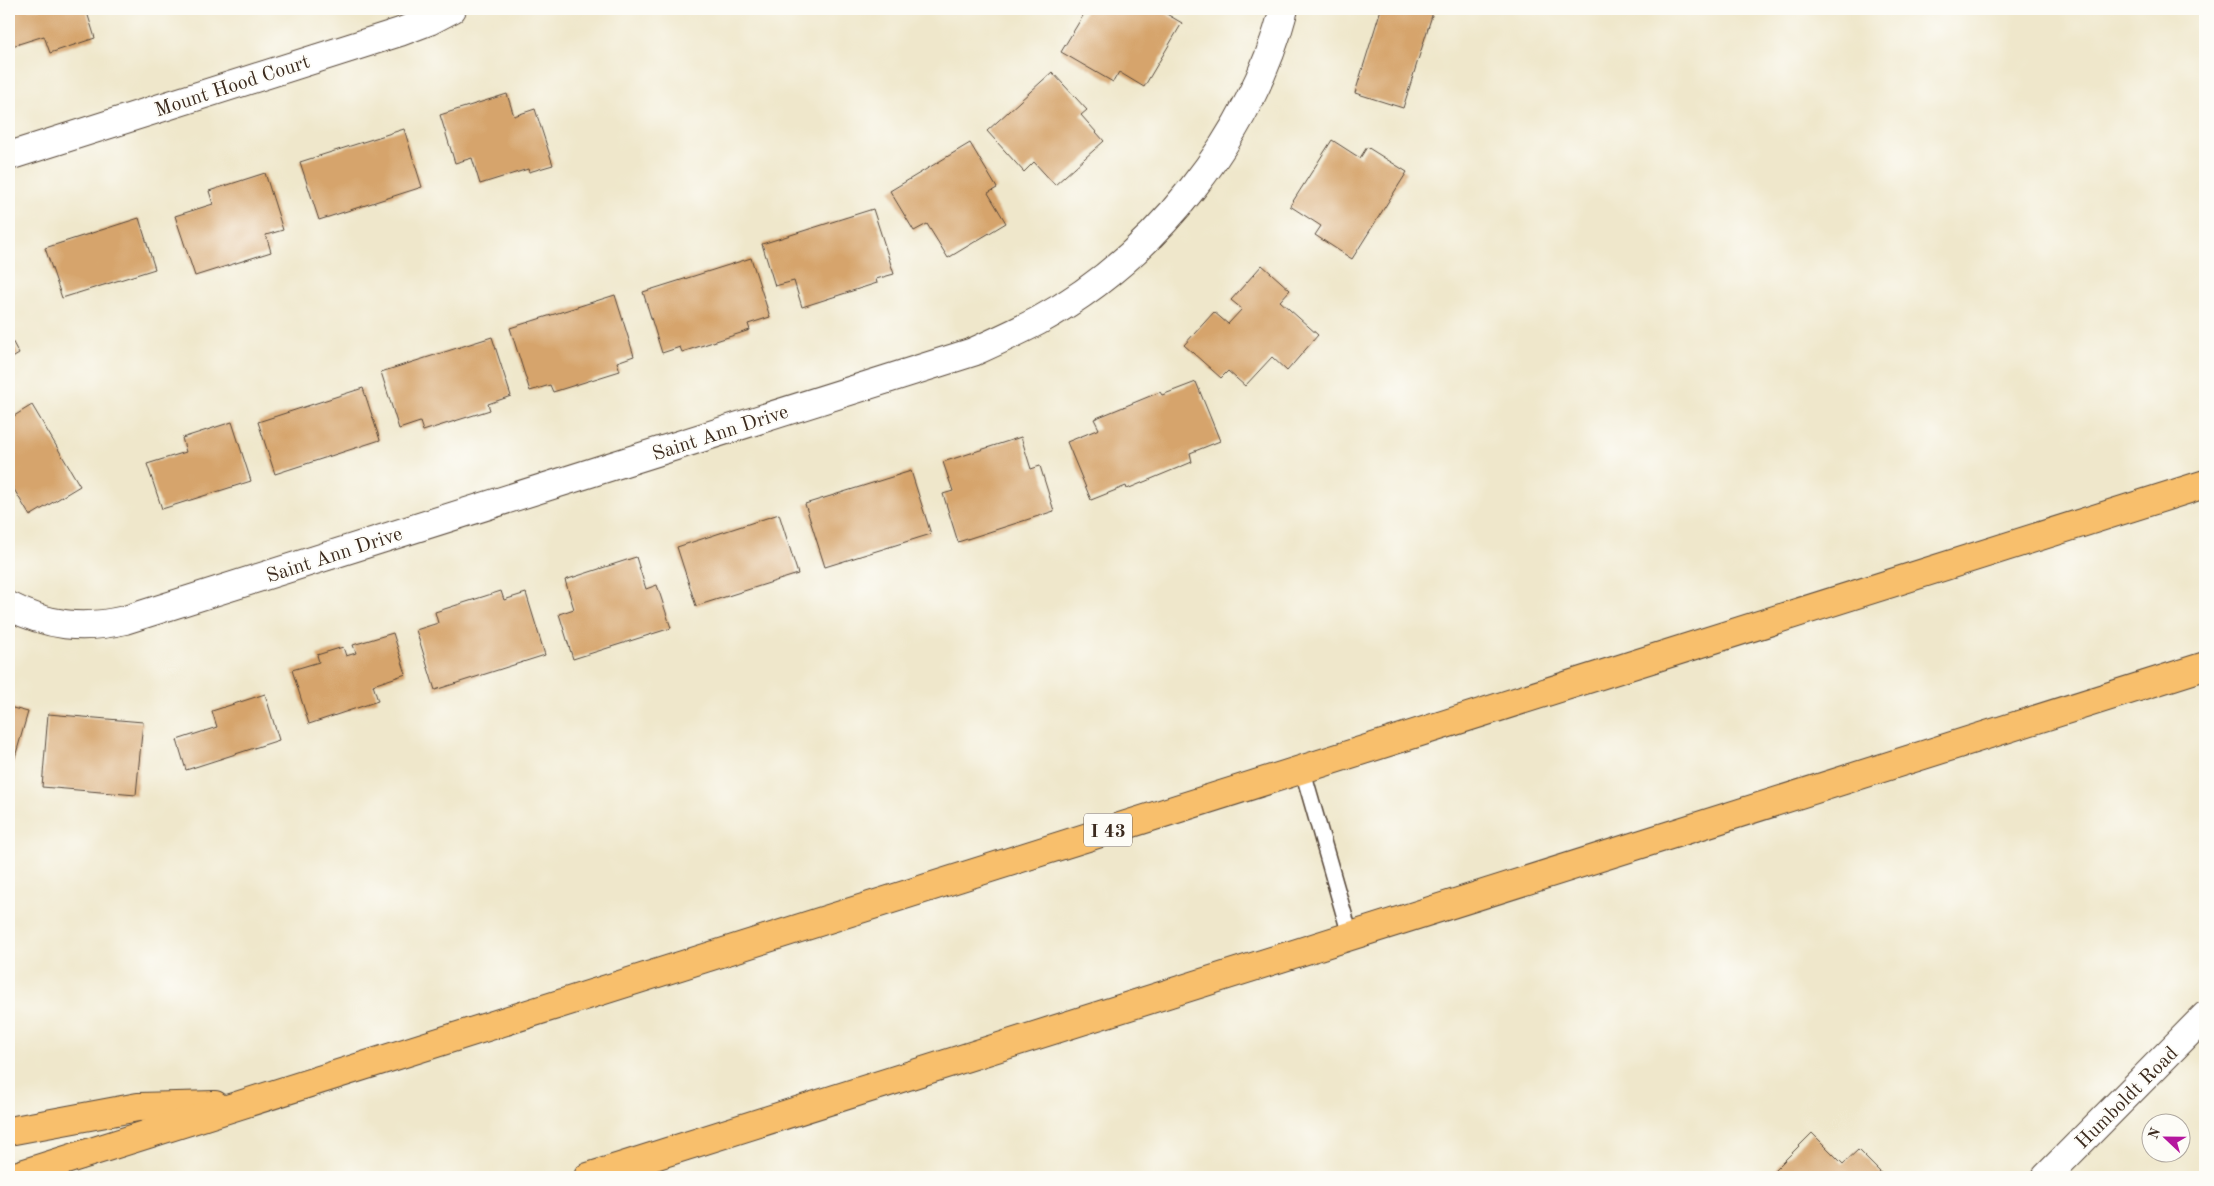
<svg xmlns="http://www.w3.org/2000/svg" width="2214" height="1186" viewBox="0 0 2214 1186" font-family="'Old Standard TT',serif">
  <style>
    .building { fill: #d6a46c }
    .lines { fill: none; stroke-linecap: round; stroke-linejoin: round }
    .service-casing { stroke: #564638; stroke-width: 18 }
    .minor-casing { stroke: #564638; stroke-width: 30 }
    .tertiary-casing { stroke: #564638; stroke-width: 30 }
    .motorway-casing { stroke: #564638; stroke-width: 30 }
    .service { stroke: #fff; stroke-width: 15 }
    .minor { stroke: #fff; stroke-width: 28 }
    .tertiary { stroke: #fff; stroke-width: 28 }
    .motorway { stroke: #f8bf6c; stroke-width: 28 }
    .labels { text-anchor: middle; stroke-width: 4; stroke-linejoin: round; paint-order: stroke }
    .shield { fill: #fdfcf7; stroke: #75695f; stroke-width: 1 }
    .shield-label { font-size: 19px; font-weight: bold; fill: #3b2a1e }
    .street-label { font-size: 20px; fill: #3b2a1e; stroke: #fdfcf7 }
  </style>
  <rect width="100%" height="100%" fill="#fdfcf7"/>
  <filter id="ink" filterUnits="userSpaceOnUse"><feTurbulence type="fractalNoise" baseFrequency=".02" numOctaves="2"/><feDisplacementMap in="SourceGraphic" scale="10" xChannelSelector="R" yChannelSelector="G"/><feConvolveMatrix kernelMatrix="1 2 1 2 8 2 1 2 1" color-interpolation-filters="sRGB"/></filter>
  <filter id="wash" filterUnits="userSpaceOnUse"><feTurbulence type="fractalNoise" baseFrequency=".0096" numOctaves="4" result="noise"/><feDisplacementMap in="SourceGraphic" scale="20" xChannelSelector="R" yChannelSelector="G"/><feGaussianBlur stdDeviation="1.12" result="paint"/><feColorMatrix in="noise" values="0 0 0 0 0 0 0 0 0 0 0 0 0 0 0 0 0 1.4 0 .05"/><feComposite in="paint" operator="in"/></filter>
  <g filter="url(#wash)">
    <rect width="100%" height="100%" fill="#efe7cb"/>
    <g id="blocks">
      <g class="building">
        <polygon points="9,9 86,9 95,38 50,53 44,36 9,47"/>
        <polygon points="1087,9 1158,9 1182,23 1144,87 1119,72 1113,82 1061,52"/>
        <polygon points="1381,9 1434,9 1403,108 1355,93"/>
        <polygon points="1052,72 1087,110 1081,115 1104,141 1055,185 1034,162 1024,172 987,131"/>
        <polygon points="507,94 514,116 535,109 553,165 529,172 528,169 480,184 472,158 455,163 440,115"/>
        <polygon points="404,129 422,187 319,220 300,162"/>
        <polygon points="1332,140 1360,158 1367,147 1407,172 1352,259 1315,235 1321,226 1290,206"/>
        <polygon points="970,143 997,188 988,193 1006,223 948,258 927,224 914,231 890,191"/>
        <polygon points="265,173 283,230 266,235 271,252 195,276 175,216 213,204 209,191"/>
        <polygon points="873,209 894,274 876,279 877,283 802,307 794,281 775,286 762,244"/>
        <polygon points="139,218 155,269 62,298 45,248"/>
        <polygon points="751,258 770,317 748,324 750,330 682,352 680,347 662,353 643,292"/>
        <polygon points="1262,265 1290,290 1280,301 1318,335 1287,371 1272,357 1245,386 1228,371 1221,378 1184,345 1214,312 1228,324 1242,309 1231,300"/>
        <polygon points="615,295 634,356 617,362 620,371 553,392 550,385 530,391 510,328"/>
        <polygon points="9,335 19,354 9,360"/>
        <polygon points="492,337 511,396 488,404 490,410 423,431 420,422 399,429 381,372"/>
        <polygon points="1196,382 1220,441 1190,453 1192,462 1127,489 1126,486 1091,500 1067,442 1099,429 1094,419 1160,392 1162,395"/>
        <polygon points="363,388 380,440 275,474 258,422"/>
        <polygon points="32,405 80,486 30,516 9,481 9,419"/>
        <polygon points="232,422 251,481 162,509 147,464 186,452 182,438"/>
        <polygon points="1021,437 1031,469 1040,466 1054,511 958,542 943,494 953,491 943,462"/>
        <polygon points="911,471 931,534 825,567 805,504"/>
        <polygon points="779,514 798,574 696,606 677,547"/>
        <polygon points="636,557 646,589 657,585 671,628 573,659 559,614 574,609 565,580"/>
        <polygon points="501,591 504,600 526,593 545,655 435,690 416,630 438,623 435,612"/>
        <polygon points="393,633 406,674 373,685 378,701 309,724 292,670 319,662 317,655 343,647 346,656 356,653 353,645"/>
        <polygon points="265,694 279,740 186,770 177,740 217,727 212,711"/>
        <polygon points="9,707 28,712 9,778"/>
        <polygon points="48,714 143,722 136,795 42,787"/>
        <polygon points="1812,1133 1843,1164 1858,1150 1885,1177 1768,1177"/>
      </g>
    </g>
  </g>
  <g filter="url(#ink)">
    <use href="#blocks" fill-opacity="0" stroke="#564638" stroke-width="1"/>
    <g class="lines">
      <defs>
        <polyline id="service" points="1302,768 1350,935"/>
        <g id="minor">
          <polyline points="9,156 400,32 429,21 452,9"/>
          <path d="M9 606C48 626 82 630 125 620L973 352C995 342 1017 332 1038 321 1154 258 1251 135 1284 9"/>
        </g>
        <polyline id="tertiary" points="2046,1177 2205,1016"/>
        <g id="motorway">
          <polyline points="9,1131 138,1107 215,1105"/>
          <polyline points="12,1177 2205,484"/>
          <polyline points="588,1177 2205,666"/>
        </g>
      </defs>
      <use href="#service" class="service-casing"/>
      <use href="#minor" class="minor-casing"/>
      <use href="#tertiary" class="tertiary-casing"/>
      <use href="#motorway" class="motorway-casing"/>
      <use href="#service" class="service"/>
      <use href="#minor" class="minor"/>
      <use href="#tertiary" class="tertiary"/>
      <use href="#motorway" class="motorway"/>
    </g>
  </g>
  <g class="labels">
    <rect class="shield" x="1084" y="813.5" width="48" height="33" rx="4"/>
    <g class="shield-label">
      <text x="1108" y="837">I 43</text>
    </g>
    <g class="street-label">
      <text transform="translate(232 85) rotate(-18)" y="7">Mount Hood Court</text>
      <text transform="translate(720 432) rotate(-18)" y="7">Saint Ann Drive</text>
      <text transform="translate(334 554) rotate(-18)" y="7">Saint Ann Drive</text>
      <text transform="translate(2126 1097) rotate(-45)" y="7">Humboldt Road</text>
    </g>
  </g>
  <rect width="2214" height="1186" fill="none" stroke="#fdfcf7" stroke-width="30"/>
  <g transform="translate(2166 1138) rotate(292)"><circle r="24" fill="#fdfcf7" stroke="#afa8a0"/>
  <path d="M0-4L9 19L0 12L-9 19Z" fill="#b5179e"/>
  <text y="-8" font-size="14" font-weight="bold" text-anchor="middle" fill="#3b2a1e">N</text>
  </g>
</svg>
